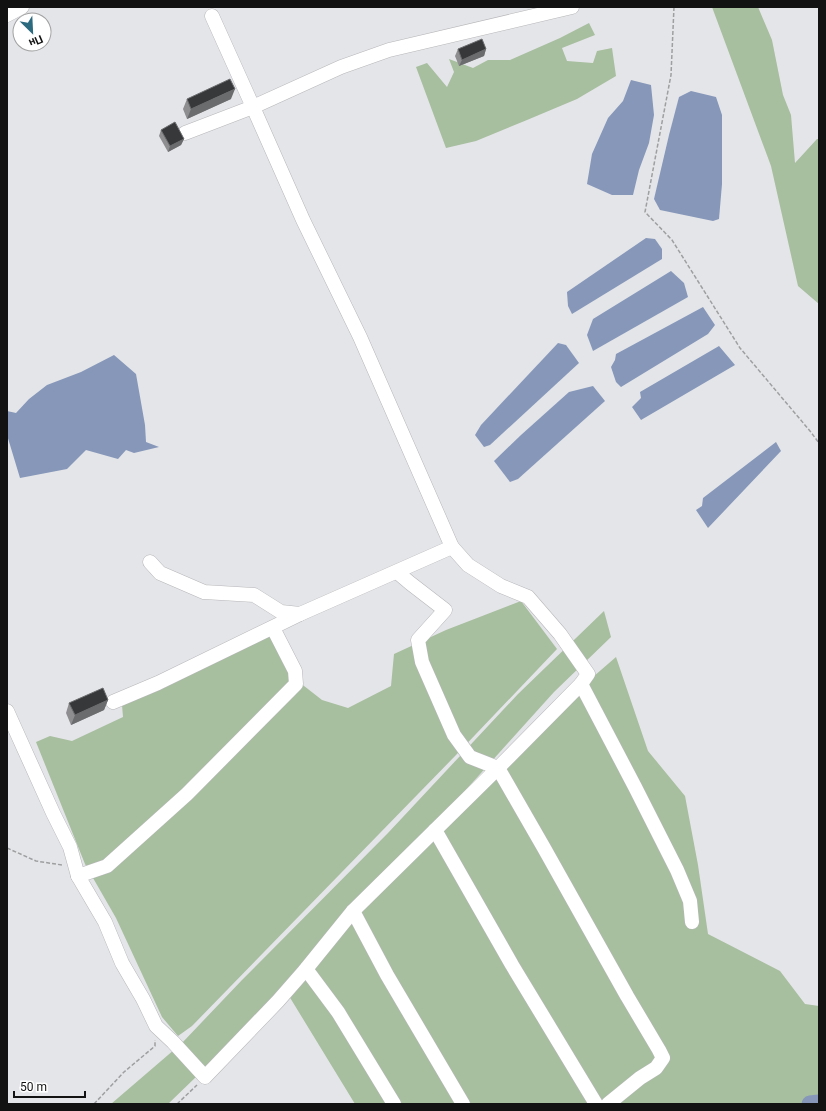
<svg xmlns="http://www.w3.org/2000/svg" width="826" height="1111" viewBox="0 0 826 1111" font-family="Roboto,sans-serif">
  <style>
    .green { fill: #a7be9f }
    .water { fill: #8697ba }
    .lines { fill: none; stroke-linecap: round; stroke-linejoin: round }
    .river { stroke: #8697ba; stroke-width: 17 }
    .minor-casing { stroke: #b7b7ba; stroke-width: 15 }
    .path { stroke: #9e9fa1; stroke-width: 1.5; stroke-dasharray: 4 2; stroke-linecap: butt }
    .minor { stroke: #fff; stroke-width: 14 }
    .wall { fill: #8e8e91 }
    .shaded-wall { fill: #6b6c6e }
    .building { fill: #37383a; stroke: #6b6c6e }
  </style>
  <rect width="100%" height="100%" fill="#e4e5e8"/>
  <g class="green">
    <polygon points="712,7 758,7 772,40 783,95 791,115 795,163 817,139 819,139 819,304 798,286 771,166"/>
    <polygon points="589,23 595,35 562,48 567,61 593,63 597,51 612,48 616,76 577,99 527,120 476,141 446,148 416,67 427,63 447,87 454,72 449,59 473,68 488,60 510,60 560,38"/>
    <polygon points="521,601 557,649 456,755 192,1026 178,1036 162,1017 116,918 85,864 36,742 50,736 72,741 123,717 122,705 271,633 290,675 322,700 348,708 391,686 394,654 446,630"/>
    <polygon points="604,611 611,637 554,692 281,995 168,1104 111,1104 182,1043 242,980 388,833 518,694"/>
    <polygon points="616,657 648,751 685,796 698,865 708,934 780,971 805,1004 819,1006 819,1104 355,1104 289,996 352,915 578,690"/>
  </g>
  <g class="water">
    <polygon points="631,80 651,85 654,115 649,143 639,170 633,195 612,195 587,184 592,154 608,118 623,101"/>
    <polygon points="691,91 716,97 722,115 722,184 719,219 713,221 660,210 654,199 669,135 679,97"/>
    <polygon points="646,238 655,239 662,249 662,259 572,314 568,306 567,292"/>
    <polygon points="671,271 684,283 688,297 593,351 587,335 593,319"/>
    <polygon points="703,307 715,325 708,334 621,387 616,382 611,367 615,360 616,354"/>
    <polygon points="558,343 566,345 579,363 490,445 484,447 475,435 481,425"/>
    <polygon points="719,346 735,365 641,420 632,407 641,398 640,392"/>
    <polygon points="114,355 136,374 145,425 146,442 159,447 134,453 126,450 118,459 86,450 67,469 20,478 7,435 7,411 16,413 29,399 47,385 81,372"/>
    <polygon points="593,386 605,401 518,479 510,482 494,461 521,435 569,392"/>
    <polygon points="776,442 781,451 708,528 696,510 702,506 703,498"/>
  </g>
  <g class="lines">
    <polyline class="river" points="810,1104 819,1103"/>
    <defs>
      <g id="minor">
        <polyline points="7,15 22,7"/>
        <polyline points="185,133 253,107 212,16"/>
        <polyline points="150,562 160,573 204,592 254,595 281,612 300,614 452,547 360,337 303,220 253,107 341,67 389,50 572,7"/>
        <polyline points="397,572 410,583 445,610 418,640 422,662 454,735 470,757 498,768 544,848 627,996 659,1050 663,1058 656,1068 640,1078 608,1104"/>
        <polyline points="581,684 635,787 677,870 690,901 692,922"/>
        <polyline points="113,702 158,683 300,614"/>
        <polyline points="7,711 53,813 70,847 78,876 105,922 122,963 143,999 156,1026 173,1042 205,1077 278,1001 306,969 353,911 498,768 581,684 588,674 560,634 528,597 501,586 468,565 452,547"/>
        <polyline points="435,830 512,965 596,1104"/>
        <polyline points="78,876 107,866 187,794 296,684 295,671 273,628"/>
        <polyline points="353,911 387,975 463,1104"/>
        <polyline points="306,969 338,1012 394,1104"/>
      </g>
    </defs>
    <use href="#minor" class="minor-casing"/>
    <g class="path">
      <polyline points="674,7 671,75 645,212 672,240 740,348 810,431 819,443"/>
      <polyline points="7,848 36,861 62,865"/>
      <polyline points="94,1104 124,1072 155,1046 155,1040"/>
      <polyline points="177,1104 197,1085"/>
    </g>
    <use href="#minor" class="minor"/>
  </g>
  <g class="wall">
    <polygon points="458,49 486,49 484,56 459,66 455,56"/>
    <polygon points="187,99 231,99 187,119 183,109"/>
    <polygon points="161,130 184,139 181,145 168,152 159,136"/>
    <polygon points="108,700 104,710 71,725 66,713 69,703"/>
  </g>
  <g class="shaded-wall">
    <polygon points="486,49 484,56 459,66 462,60"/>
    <polygon points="235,89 231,99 187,119 191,109"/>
    <polygon points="184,139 181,145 168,152 170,146"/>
    <polygon points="108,700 104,710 71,725 75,715"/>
  </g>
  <g class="building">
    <polygon points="482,39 486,49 462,60 458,49"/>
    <polygon points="230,79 235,89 191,109 187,99"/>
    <polygon points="175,122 184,139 170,146 161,130"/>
    <polygon points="103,688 108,700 75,715 69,703"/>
  </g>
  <rect width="826" height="1111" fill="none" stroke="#121213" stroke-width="16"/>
  <g transform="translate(32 32) rotate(156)"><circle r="19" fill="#ffffff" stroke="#a0a0a1"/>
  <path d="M0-3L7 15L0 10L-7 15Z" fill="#2c6a80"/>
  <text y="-6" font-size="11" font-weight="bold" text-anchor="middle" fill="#121213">Пн</text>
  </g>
  <path d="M14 1091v6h71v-6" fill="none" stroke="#121213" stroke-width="2"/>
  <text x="20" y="1091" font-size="12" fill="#121213" stroke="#ffffff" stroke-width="3" paint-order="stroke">50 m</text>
</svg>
